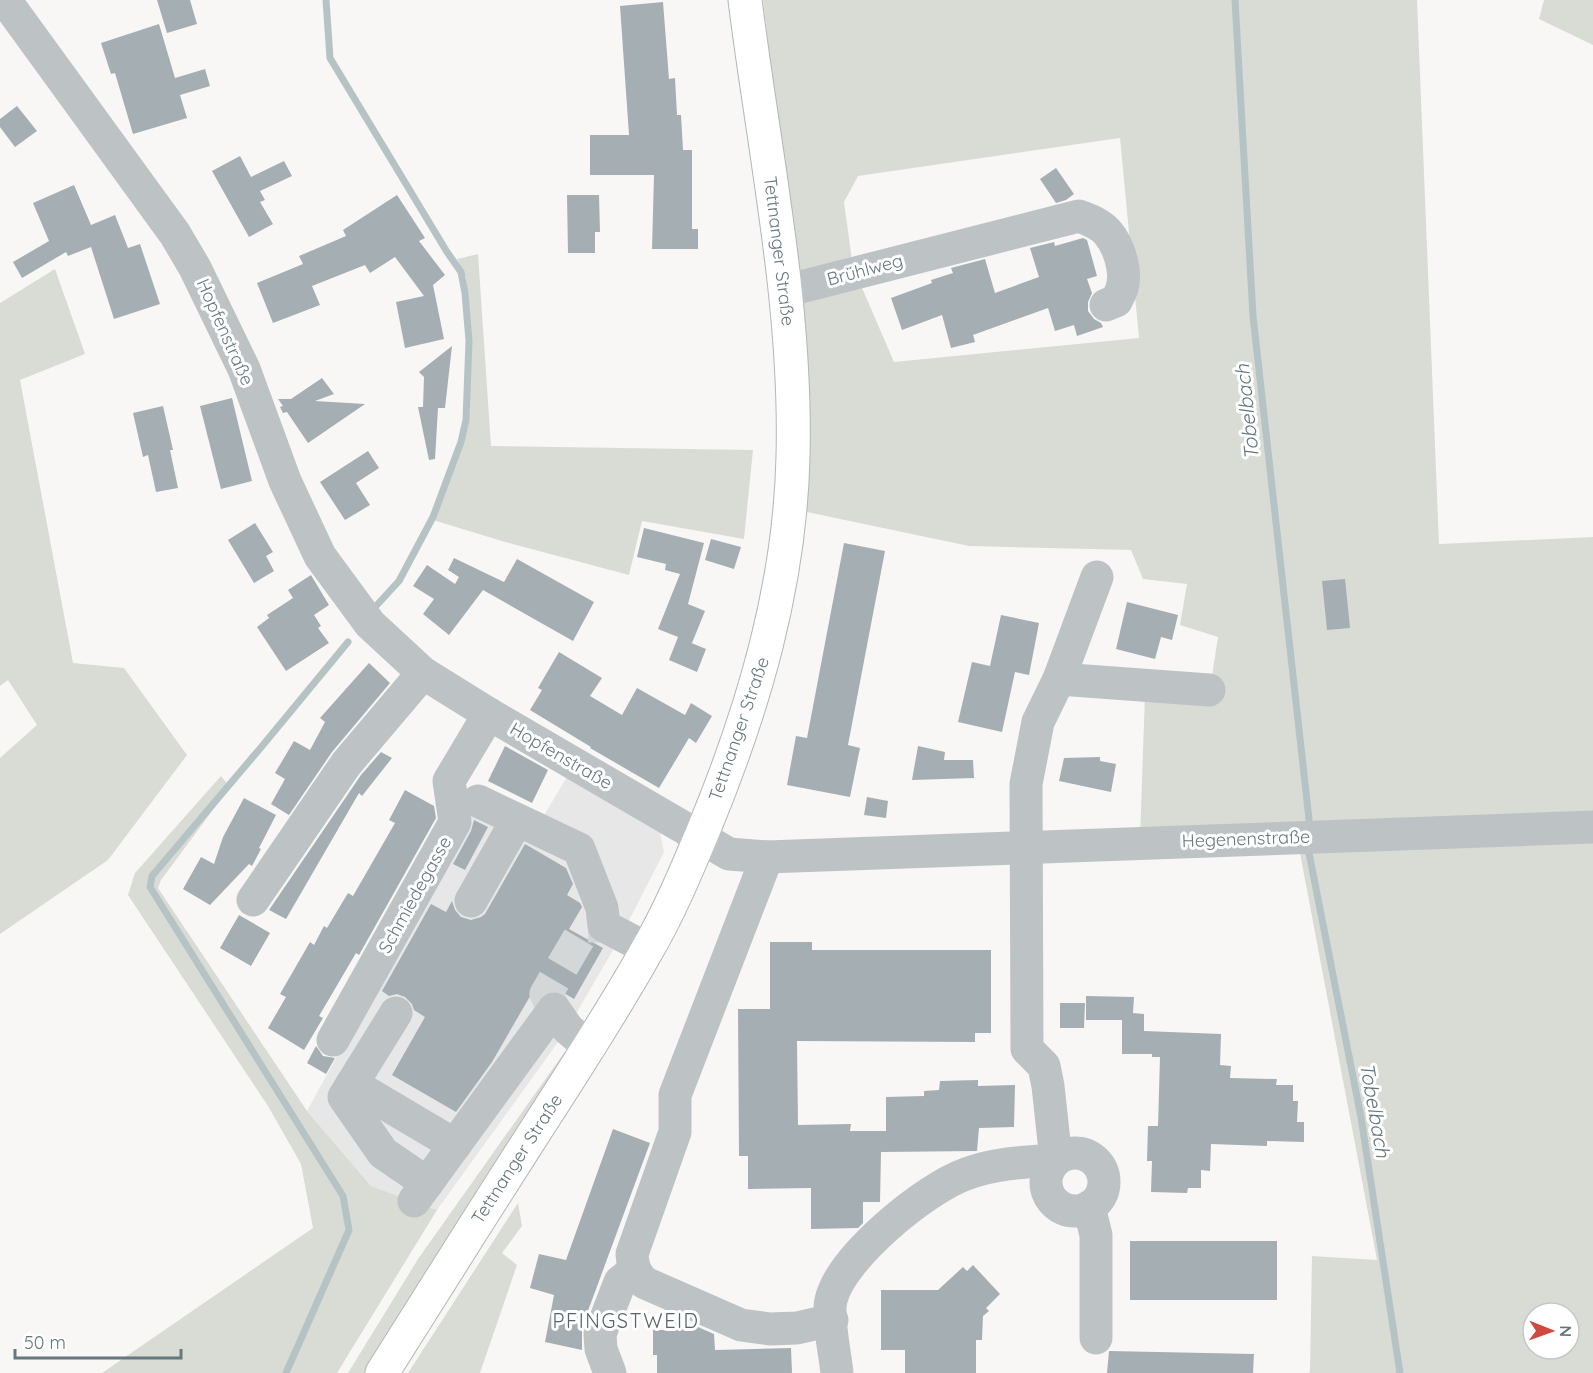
<svg xmlns="http://www.w3.org/2000/svg" width="1593" height="1373" viewBox="0 0 1593 1373" font-family="Quicksand,sans-serif">
  <style>
    .built { fill: #e6e7e6 }
    .green { fill: #d9dcd5; fill-rule: evenodd }
    .lines { fill: none; stroke-linecap: round; stroke-linejoin: round }
    .stream { stroke: #b6c3c5; stroke-width: 7 }
    .building { fill: #a5aeb2 }
    .minor-tunnel { stroke: #d4d7d8; stroke-width: 33; stroke-dasharray: 33 16; stroke-linecap: butt }
    .major-casing { stroke: #b1b7b9; stroke-width: 35 }
    .minor { stroke: #bdc3c5; stroke-width: 33 }
    .major { stroke: #fff; stroke-width: 33 }
    .labels { text-anchor: middle; stroke-width: 6; stroke-linejoin: round; paint-order: stroke }
    .street-label { font-size: 18px; fill: #66777d; stroke: #fff }
    .water-label { font-size: 20px; font-style: italic; fill: #607578; stroke: #fff }
    .neighbourhood-label { font-size: 20px; letter-spacing: 1.5px; fill: #576469; stroke: #fff }
  </style>
  <rect width="100%" height="100%" fill="#f8f7f6"/>
  <polygon class="built" points="570,772 658,823 664,852 620,938 566,1031 437,1210 371,1186 307,1111 479,797 537,827"/>
  <g class="green">
    <path d="M763 0H1417L1439 544 1593 537V817L1140 838 1145 694 1208 702 1218 637 1180 625 1187 584 1143 579 1131 550 969 546 802 511 798 307ZM1120 138 1139 338 894 362 853 267 844 202 858 176Z"/>
    <polygon points="1544,0 1593,0 1593,45 1539,19"/>
    <polygon points="478,254 491,446 753,450 744,539 642,521 629,575 505,542 433,520 465,437 469,399 471,342 466,277 457,259"/>
    <polygon points="55,269 85,354 20,380 73,663 124,668 187,755 108,860 0,934 0,758 37,725 8,680 0,686 0,303"/>
    <polygon points="221,776 230,787 161,880 158,888 307,1111 371,1186 437,1210 337,1373 102,1373 313,1228 301,1164 268,1106 128,895 135,873"/>
    <path d="M1593 836V1373H1309L1310 1371 1312 1256 1377 1260 1299 848ZM1533 1313H1569V1349H1533Z"/>
    <polygon points="566,1050 501,1160 367,1373 348,1373 418,1259"/>
    <polygon points="518,1203 522,1226 502,1253 517,1265 480,1373 408,1373"/>
  </g>
  <g class="lines">
    <g class="stream">
      <polyline points="326,0 330,58 447,252 461,272 465,293 469,341 466,420 461,442 433,517 399,581 376,606"/>
      <polyline points="1235,0 1253,316 1309,819"/>
      <polyline points="1309,853 1361,1117 1400,1373"/>
      <polyline points="286,1373 349,1230 343,1196 150,887 152,876 263,745 348,642"/>
    </g>
  </g>
  <g class="building">
    <polygon points="157,0 190,0 197,24 167,33"/>
    <polygon points="663,2 669,79 675,78 677,115 681,115 683,150 692,150 692,229 698,229 698,249 652,249 654,175 590,175 590,135 629,135 620,6"/>
    <polygon points="159,24 175,78 205,69 210,86 180,95 187,118 133,134 115,73 111,74 101,43"/>
    <polygon points="17,106 37,131 15,147 0,127 0,119"/>
    <polygon points="240,156 251,177 284,161 292,176 260,191 265,200 260,202 273,224 249,237 212,171"/>
    <polygon points="1056,168 1074,194 1066,200 1056,203 1040,179"/>
    <polygon points="74,185 91,225 115,215 128,248 140,244 160,304 114,319 91,247 68,256 66,252 22,278 13,262 49,241 33,203"/>
    <polygon points="397,195 425,238 419,241 445,275 433,285 444,339 405,348 396,302 424,296 395,257 370,273 365,265 312,286 320,305 273,323 257,283 303,264 299,256 346,236 343,230"/>
    <polygon points="567,195 599,195 600,232 595,232 595,253 568,253"/>
    <polygon points="1083,238 1087,240 1097,276 1087,279 1092,293 1088,302 1088,311 1094,319 1101,323 1103,327 1077,336 1074,325 1055,331 1048,308 973,335 975,342 951,348 942,315 902,330 891,298 932,283 931,280 953,273 951,268 985,259 995,293 1039,277 1030,248 1054,242 1055,246"/>
    <polygon points="452,346 445,408 438,408 435,459 429,460 418,407 423,407 424,377 419,372"/>
    <polygon points="322,378 334,394 315,401 365,404 308,443 287,412 283,413 280,407 283,406 278,399 291,399"/>
    <polygon points="232,398 252,481 221,489 200,406"/>
    <polygon points="163,406 173,450 170,450 178,488 156,492 148,455 143,457 133,413"/>
    <polygon points="368,451 379,468 356,483 370,505 345,520 320,482"/>
    <polygon points="255,523 273,552 266,556 274,571 254,583 228,540"/>
    <polygon points="644,528 704,543 688,604 705,611 692,643 689,642 706,649 697,672 669,660 678,637 658,629 680,574 665,570 666,564 637,557"/>
    <polygon points="711,539 741,547 734,569 705,560"/>
    <polygon points="844,543 885,551 848,745 860,748 850,797 787,785 796,736 807,738"/>
    <polygon points="454,558 504,582 517,559 594,602 573,641 483,590 449,635 423,614 434,599 413,586 427,565 455,584 459,577 448,570"/>
    <polygon points="311,575 329,605 314,615 321,626 318,628 329,643 286,671 257,627 269,618 267,615 293,598 288,590"/>
    <polygon points="1345,579 1350,628 1327,630 1322,581"/>
    <polygon points="1127,602 1178,615 1172,640 1161,637 1155,659 1116,649"/>
    <polygon points="1001,615 1039,623 1029,675 1015,672 1002,732 958,722 972,662 990,666"/>
    <polygon points="559,652 602,678 590,696 622,715 637,688 685,715 691,703 712,716 696,743 689,738 659,788 590,748 591,747 530,710 542,690 538,688"/>
    <polygon points="369,663 390,683 332,752 289,815 271,804 285,779 275,773 294,741 310,750 325,722 320,718"/>
    <polygon points="505,746 548,770 532,803 488,781"/>
    <polygon points="918,746 945,752 944,760 973,760 974,778 912,780"/>
    <polygon points="381,752 392,758 362,796 359,793 286,919 269,910 361,775"/>
    <polygon points="1100,757 1100,761 1116,764 1111,792 1059,781 1064,758"/>
    <polygon points="405,790 434,806 436,818 359,955 356,953 319,1016 323,1018 304,1050 268,1028 286,997 280,994 310,942 314,945 324,926 327,928 348,893 353,896 395,823 389,820"/>
    <polygon points="867,797 888,801 886,818 864,815"/>
    <polygon points="244,798 276,815 259,848 261,849 252,866 249,864 210,905 183,889 201,857 214,864 223,837"/>
    <polygon points="474,820 488,827 465,870 453,864 471,831"/>
    <polygon points="525,844 566,868 573,884 567,895 580,903 582,907 569,929 603,948 574,999 540,979 492,1062 456,1112 392,1075 425,1017 414,1010 412,1004 405,997 397,994 389,996 382,991 431,904 446,912 452,901 455,910 461,917 471,920 481,917 485,914"/>
    <polygon points="239,915 270,933 251,966 220,948"/>
    <polygon points="770,942 812,942 812,950 991,950 991,1033 975,1033 975,1042 797,1041 798,1125 851,1124 850,1131 886,1131 886,1097 924,1096 924,1091 939,1090 940,1081 978,1080 978,1086 1015,1085 1014,1127 979,1128 977,1151 881,1152 880,1202 863,1202 863,1223 858,1228 811,1229 811,1188 748,1189 748,1156 739,1156 738,1009 770,1009"/>
    <polygon points="1086,996 1134,997 1133,1013 1144,1014 1144,1031 1221,1034 1220,1065 1231,1066 1230,1078 1277,1079 1276,1085 1293,1085 1293,1101 1298,1101 1297,1122 1304,1122 1304,1142 1267,1141 1267,1146 1211,1144 1210,1171 1201,1170 1201,1188 1188,1188 1187,1193 1151,1192 1152,1161 1147,1161 1148,1126 1158,1126 1160,1057 1152,1057 1152,1054 1122,1054 1122,1020 1086,1020"/>
    <polygon points="1060,1003 1085,1003 1084,1028 1060,1028"/>
    <polygon points="316,1046 323,1056 335,1058 326,1074 307,1063"/>
    <polygon points="613,1129 650,1143 582,1327 582,1350 545,1342 554,1295 530,1288 539,1254 566,1260"/>
    <rect x="1130" y="1241" width="147" height="59"/>
    <polygon points="973,1265 1000,1294 986,1308 989,1311 983,1316 982,1340 976,1340 976,1373 905,1373 905,1350 881,1350 881,1290 938,1290 963,1267 967,1271"/>
    <polygon points="681,1319 690,1323 690,1327 698,1327 714,1334 715,1350 791,1348 792,1373 657,1373 657,1355 653,1355 653,1330 666,1330 666,1320"/>
    <polygon points="1109,1351 1254,1354 1253,1373 1107,1373"/>
  </g>
  <g class="lines">
    <polyline class="minor-tunnel" points="554,1009 546,994 586,926 604,926"/>
    <defs>
      <path id="major" d="M382 1373C429 1298 477 1222 525 1147 566 1083 609 1018 646 952 670 911 688 867 706 824 754 707 790 585 793 457 797 304 764 152 745 0"/>
    </defs>
    <use href="#major" class="major-casing"/>
    <g class="minor">
      <path d="M5 0 175 234 195 268 244 369 285 481 320 556 370 624 423 673 489 714 729 854 767 857C1043 848 1318 837 1593 827"/>
      <path d="M785 291 1079 216C1089 220 1101 224 1108 233 1119 246 1127 271 1122 288 1121 292 1118 297 1116 301L1106 305"/>
      <polyline points="1059,679 1209,690"/>
      <polyline points="478,801 579,849 602,908 604,926 648,949"/>
      <path d="M767 857 675 1095V1132L632 1254C633 1267 635 1274 645 1283L741 1325 770 1329 797 1328 832 1320"/>
      <polyline points="253,900 346,764 423,673"/>
      <polyline points="471,901 517,820"/>
      <polyline points="396,1013 352,1084 455,1145"/>
      <polyline points="333,1040 455,822 449,781 489,714"/>
      <polyline points="352,1084 344,1097 383,1153 427,1183"/>
      <circle cx="1075" cy="1182" r="29"/>
      <polyline points="414,1201 554,1009 568,1029 589,1047"/>
      <polyline points="1089,1207 1096,1235 1096,1338"/>
      <polyline points="610,1373 601,1349 600,1334 620,1282 635,1270"/>
      <path d="M837 1373C835 1354 827 1317 831 1300 841 1257 926 1188 966 1174 995 1163 1025 1162 1056 1160L1048 1086 1044 1066 1027 1049 1026 784 1038 722 1059 679 1097 577"/>
    </g>
    <use href="#major" class="major"/>
  </g>
  <g class="labels">
    <g class="street-label">
      <text transform="translate(779 251) rotate(83)" y="6">Tettnanger Straße</text>
      <text transform="translate(865 270) rotate(-15)" y="6">Brühlweg</text>
      <text transform="translate(225 332) rotate(66)" y="6">Hopfenstraße</text>
      <text transform="translate(739 729) rotate(-71)" y="6">Tettnanger Straße</text>
      <text transform="translate(561 756) rotate(30)" y="6">Hopfenstraße</text>
      <text transform="translate(1246 839) rotate(-2)" y="6">Hegenenstraße</text>
      <text transform="translate(415 895) rotate(-61)" y="6">Schmiedegasse</text>
      <text transform="translate(517 1159) rotate(-57)" y="6">Tettnanger Straße</text>
    </g>
    <g class="water-label">
      <text transform="translate(1247 412) rotate(-96)" y="7">Tobelbach</text>
      <text transform="translate(1375 1110) rotate(80)" y="7">Tobelbach</text>
    </g>
    <g class="neighbourhood-label">
      <text x="626" y="1328">PFINGSTWEID</text>
    </g>
  </g>
  <g transform="translate(1551 1331) rotate(91)"><circle r="28" fill="#ffffff" stroke="#c2c9cb" stroke-width="1.5"/>
  <path d="M0-4.5L10 22L0 15L-10 22Z" fill="#d0493e"/>
  <text y="-9" font-size="16" font-weight="bold" text-anchor="middle" fill="#66777d">N</text>
  </g>
  <path d="M15 1349v9h166v-9" fill="none" stroke="#66777d" stroke-width="3"/>
  <text x="24" y="1349" font-size="18" fill="#66777d" stroke="#ffffff" stroke-width="4.5" paint-order="stroke">50 m</text>
</svg>
